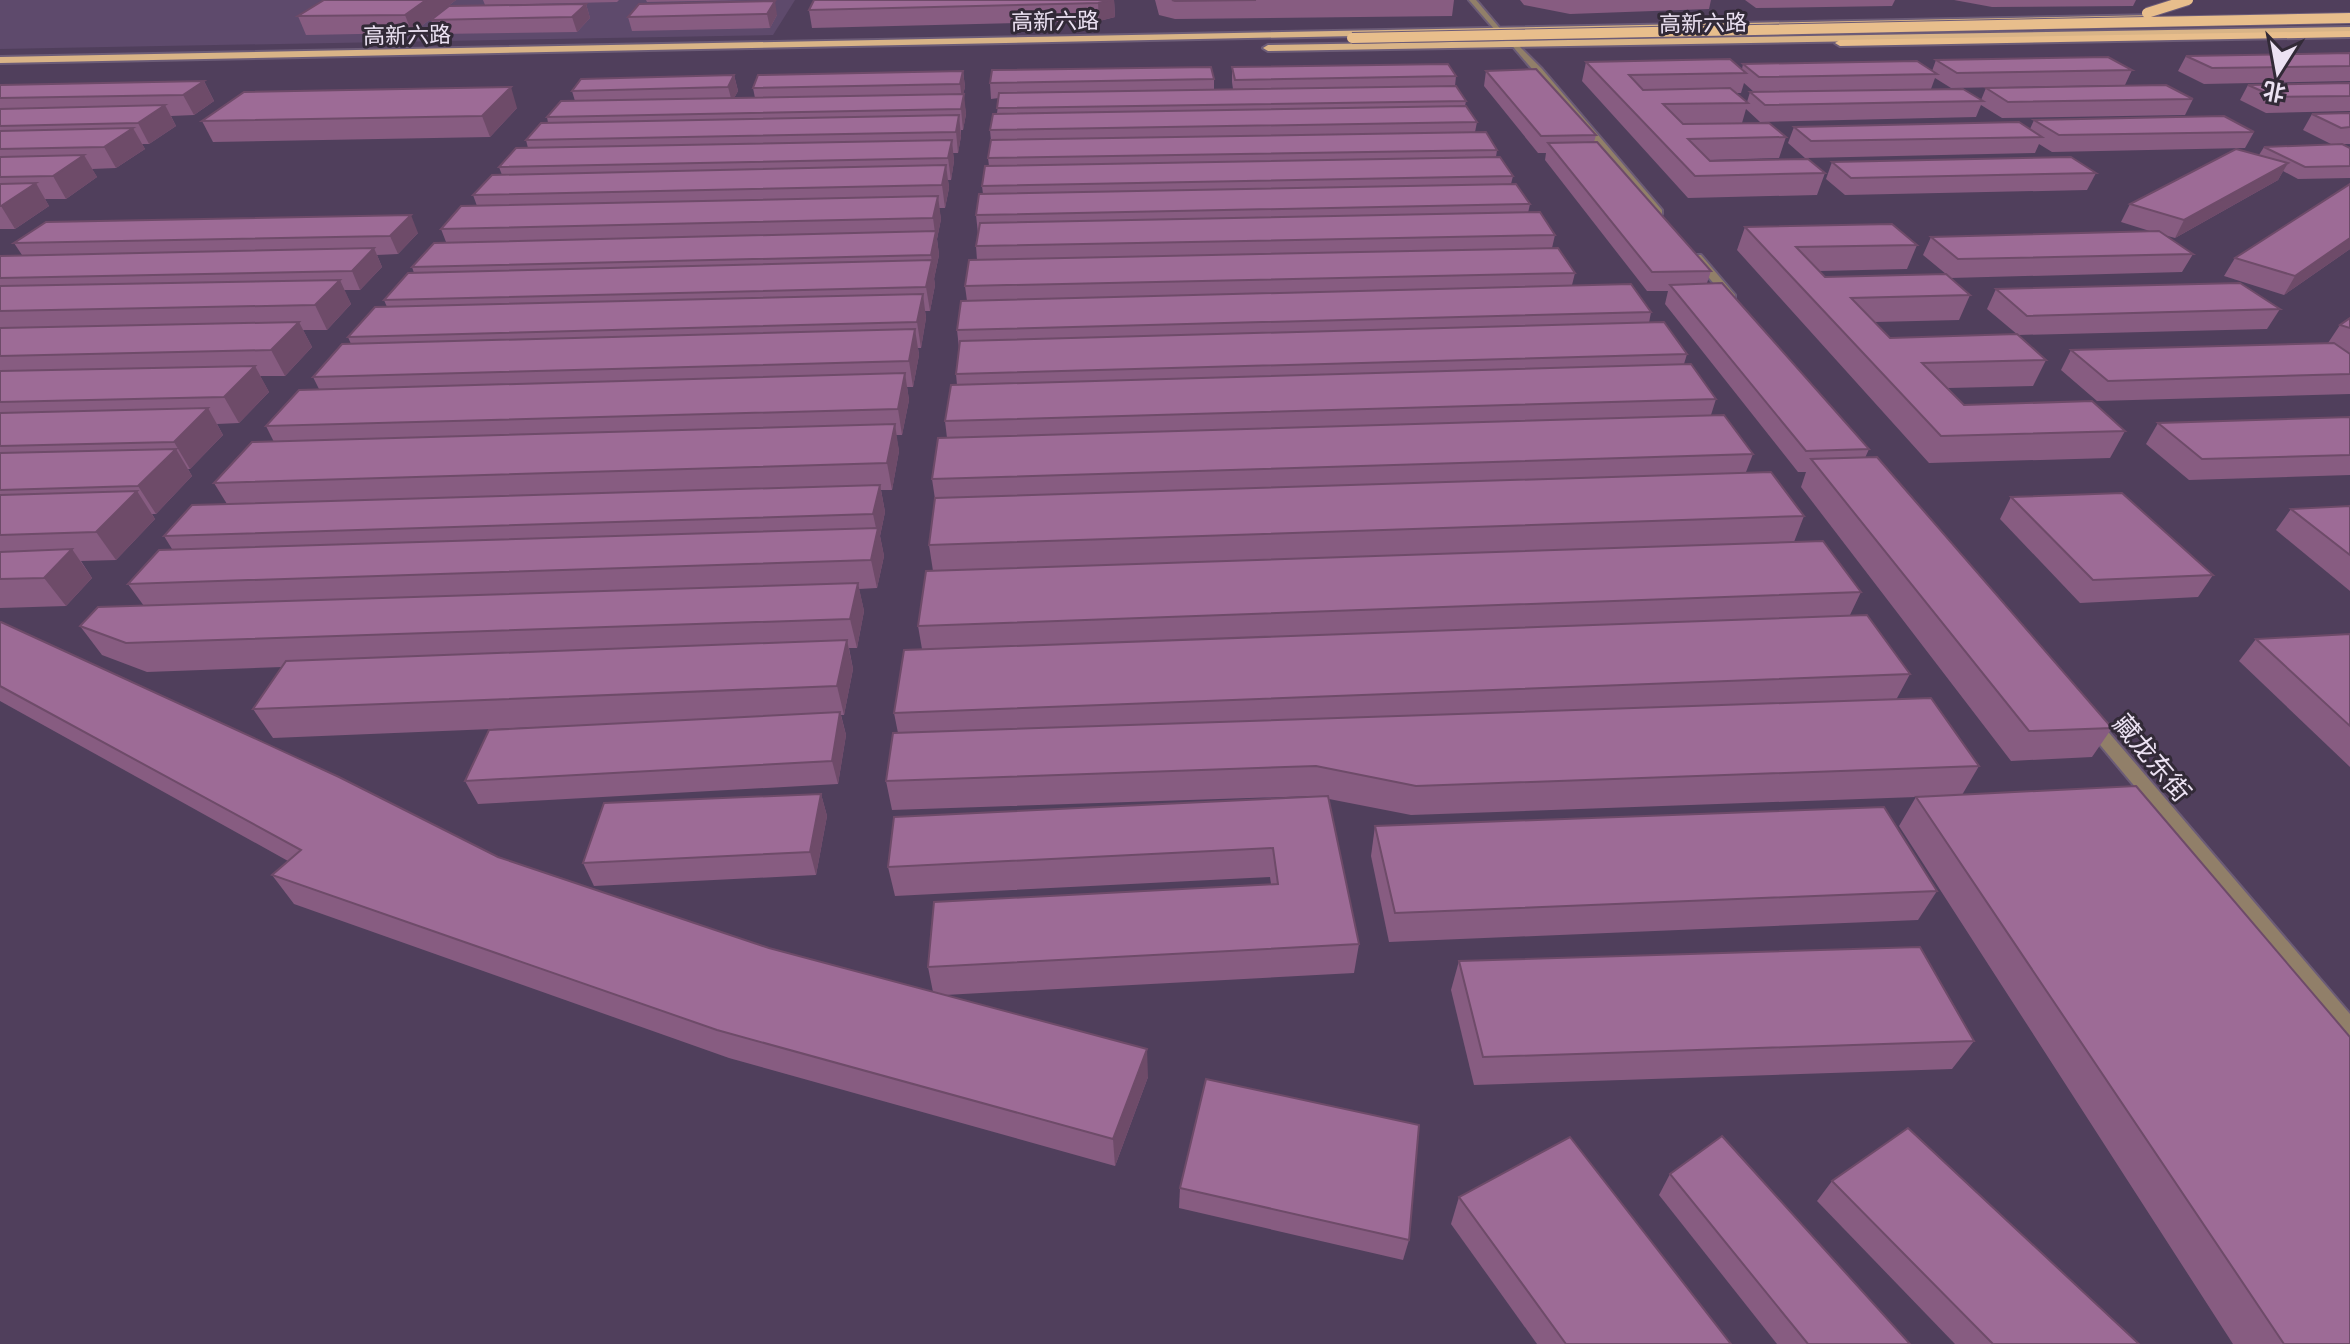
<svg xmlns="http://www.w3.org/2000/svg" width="2350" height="1344" viewBox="0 0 2350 1344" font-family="'Asap Condensed','Noto Sans SC',sans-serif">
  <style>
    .built { fill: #5e4a6c }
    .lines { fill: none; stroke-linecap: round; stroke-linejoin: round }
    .minor-casing { stroke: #6c5c77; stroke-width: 4 }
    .tertiary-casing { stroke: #6c5c77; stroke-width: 4 }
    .primary-casing { stroke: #6c5c77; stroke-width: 4 }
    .trunk-casing { stroke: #6c5c77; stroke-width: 4 }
    .minor { fill: #917f69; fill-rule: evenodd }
    .tertiary { fill: #917f69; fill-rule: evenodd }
    .primary { fill: #d9b487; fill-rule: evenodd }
    .trunk { fill: #e8be8c; fill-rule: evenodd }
    .trunk-bridge-casing { stroke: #6c5c77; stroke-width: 12; stroke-linecap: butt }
    .trunk-bridge { stroke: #e8be8c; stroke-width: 10 }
    .wall { fill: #875c81 }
    .shaded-wall { fill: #6e4b69 }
    .building { fill: #9d6b96; stroke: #6e4b69; stroke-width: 2 }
    .labels { text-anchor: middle; stroke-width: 6; stroke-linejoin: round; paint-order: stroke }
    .far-street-label { font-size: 22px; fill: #ece2f3; stroke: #322a37 }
    .street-label { font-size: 26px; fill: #ece2f3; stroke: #322a37 }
  </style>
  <rect width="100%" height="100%" fill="#503f5c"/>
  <polygon class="built" points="0,0 795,0 773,35 0,49"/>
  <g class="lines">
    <defs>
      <g id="minor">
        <polygon points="1509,42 1515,42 1542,69 1662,210 1662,214 1656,214"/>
        <polygon points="1693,255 1701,255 1735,295 1735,299 1727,299 1693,259"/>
        <polygon points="2092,718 2098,720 2350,1014 2350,1038 2343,1036 2086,728 2084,724"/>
      </g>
      <polygon id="tertiary" points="1469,0 1476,0 1514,45 1508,45"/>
      <g id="primary">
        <polygon points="2157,15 2154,20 0,63 0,57"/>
        <polygon points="2350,27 2350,33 1268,51 1263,48 1268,45"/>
      </g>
      <polygon id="trunk" points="2350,31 2350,37 1840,46 1835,43 1840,40"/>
    </defs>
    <use href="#minor" class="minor-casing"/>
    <use href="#tertiary" class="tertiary-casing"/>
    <use href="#primary" class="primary-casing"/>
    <use href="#trunk" class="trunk-casing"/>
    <use href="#minor" class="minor"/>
    <use href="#tertiary" class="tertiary"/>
    <use href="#primary" class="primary"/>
    <use href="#trunk" class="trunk"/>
    <defs>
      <g id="trunk-bridge">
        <polyline points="2147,13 2188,0"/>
        <polyline points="1352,38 2350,18"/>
      </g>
    </defs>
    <use href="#trunk-bridge" class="trunk-bridge-casing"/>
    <use href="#trunk-bridge" class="trunk-bridge"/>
  </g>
  <g class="wall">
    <polygon points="456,0 412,33 306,35 298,16"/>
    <polygon points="483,0 619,0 617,2 485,5"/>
    <polygon points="646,0 746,0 647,2"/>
    <polygon points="1114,0 1115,17 1099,21 812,28 809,10"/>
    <polygon points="1155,0 1454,0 1452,16 1175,19 1159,15"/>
    <polygon points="1520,0 1711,0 1709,9 1570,14 1524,5"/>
    <polygon points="1745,0 1895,0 1892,6 1756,8"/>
    <polygon points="1954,0 2136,0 2133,6 1992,7"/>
    <polygon points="586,4 590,18 577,32 437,34 431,20"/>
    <polygon points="639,4 777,15 770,28 632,31 628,17"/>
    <polygon points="2350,53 2350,81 2204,84 2178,71 2186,56"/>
    <polygon points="1936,60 2132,70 2125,85 1951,88 1935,78 1931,89 1754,92 1744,83 1741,93 1736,93 1747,102 1750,92 1981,100 1986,88 2193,99 2185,115 2002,118 1981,105 1976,117 1760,122 1746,109 1742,123 1786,137 1779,158 1709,160 1710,161 1825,173 1817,195 1688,198 1582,81 1586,62 1742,69 1743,64 1932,71"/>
    <polygon points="1232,67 1456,76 1455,86 1466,101 1465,106 1477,122 1475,132 1497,150 1496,157 1513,176 1511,184 1530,204 1528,213 1555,235 1552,248 1575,273 1572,285 1651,312 1649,323 1687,354 1684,364 1716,399 1711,415 1753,454 1746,472 1804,516 1794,542 1861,592 1850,615 1910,674 1896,700 1979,766 1962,795 2350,1344 2233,1344 1899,826 1916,797 1411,815 1329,799 1359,944 1354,973 945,995 1148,1077 1115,1166 729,1058 294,904 272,875 288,861 0,701 0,623 498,857 769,948 933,992 928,967 1271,884 1270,877 895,896 888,867 1319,797 1312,796 892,810 886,781 898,733 894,713 922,649 918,626 933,571 929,545 935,499 932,479 947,438 945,421 957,385 956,374 959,348 957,330 967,301 965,286 977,260 976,246 978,234 976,215 983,194 982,186 989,166 988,158 991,141 990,130 997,113 999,98 991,99 990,83 1214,79 1214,89 1233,89 1232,82"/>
    <polygon points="963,71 965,87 963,94 966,114 963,130 961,130 961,136 958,153 953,153 954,161 951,180 948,180 949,188 945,208 939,208 941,219 937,239 939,255 934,279 935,285 930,311 925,311 926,318 921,348 918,348 919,355 913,387 907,387 909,400 902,435 896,435 899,451 892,490 881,490 885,512 880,536 884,556 877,588 859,589 864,611 857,648 849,648 853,669 844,715 841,715 846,735 838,784 478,804 465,781 564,726 273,738 253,709 282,667 147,672 102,655 80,626 144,606 128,584 172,549 164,536 227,504 214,483 274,442 266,426 319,389 313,377 351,344 348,337 387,307 384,300 414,273 412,267 446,242 441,229 477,206 473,195 502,175 499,167 528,148 526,140 548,123 547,117 575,101 572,91 734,75 738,91 734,98 755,98 753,88"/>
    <polygon points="1486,71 1596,135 1594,142 1711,271 1707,283 1869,449 1865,458 2112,728 2092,757 2011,761 1801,487 1806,472 1798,472 1665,304 1668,291 1647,291 1545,160 1546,153 1538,153 1484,86"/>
    <polygon points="204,81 214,101 194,115 171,116 176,126 149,144 142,144 145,149 116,168 92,169 97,177 66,199 45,199 49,206 15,229 0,229 0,85"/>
    <polygon points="2350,83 2350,111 2266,113 2240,100 2248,85"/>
    <polygon points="517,108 490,137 213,142 202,121"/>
    <polygon points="2350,113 2350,144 2331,144 2303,130 2312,114"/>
    <polygon points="2034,120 2254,132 2245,148 2052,152 2039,144 2035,153 1805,158 1788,143 1794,127 2030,129"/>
    <polygon points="2264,147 2350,148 2350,178 2298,179 2283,171 2278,180 2175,238 2164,235 2193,254 2182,272 1950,278 1970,295 1959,320 1875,322 1890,338 2046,360 2033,386 1948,388 1964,405 2125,431 2110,458 1929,463 1737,250 1745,227 1917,245 1907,269 1819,271 1825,277 1946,274 1923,255 1931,237 2153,232 2121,222 2130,204 2259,155"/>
    <polygon points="1832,162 2096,173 2087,190 1845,195 1826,179"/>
    <polygon points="2350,184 2350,249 2284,295 2224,276 2235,258"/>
    <polygon points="418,233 398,254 377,255 382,267 360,290 344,290 351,304 327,330 303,330 312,347 285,376 260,376 269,392 239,423 217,424 223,435 190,469 188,469 192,476 156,514 152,514 155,519 116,560 81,561 92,578 66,606 0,608 0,256 22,255 14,243"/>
    <polygon points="1996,289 2280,309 2267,329 2018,335 1987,309"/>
    <polygon points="2350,318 2350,394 2097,401 2061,370 2071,350 2328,343 2340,325"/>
    <polygon points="2350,417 2350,475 2189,480 2146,444 2158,423"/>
    <polygon points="2011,497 2213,575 2198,597 2080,603 2000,519"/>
    <polygon points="2350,506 2350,591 2276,530 2291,509"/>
    <polygon points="2350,634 2350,767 2239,661 2256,639"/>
    <polygon points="821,794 827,816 816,875 594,886 583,863"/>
    <polygon points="1375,826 1937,891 1918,920 1389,942 1371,856"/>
    <polygon points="1459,961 1974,1041 1952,1069 1474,1085 1451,990"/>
    <polygon points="1670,1174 1910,1344 1777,1344 1659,1195"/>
    <polygon points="1832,1181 2139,1344 1955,1344 1817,1201"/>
    <polygon points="1180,1188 1409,1240 1403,1260 1179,1208"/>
    <polygon points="1459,1197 1731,1344 1537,1344 1451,1224"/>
  </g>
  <g class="shaded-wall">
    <polygon points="426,0 456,0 412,33 405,15"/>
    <polygon points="1111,0 1114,0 1115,17 1099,21 1098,3"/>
    <polygon points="775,1 777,15 770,28 767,14"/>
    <polygon points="586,4 590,18 577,32 572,17"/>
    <polygon points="963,71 965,87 962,100 960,84"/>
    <polygon points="734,75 738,91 732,102 728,87"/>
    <polygon points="204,81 214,101 194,115 183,95"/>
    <polygon points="511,87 517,108 490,137 482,116"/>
    <polygon points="964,94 966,114 963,130 961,109"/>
    <polygon points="165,105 176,126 149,144 138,123"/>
    <polygon points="959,115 961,136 958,153 956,132"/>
    <polygon points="133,128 145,149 116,168 104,147"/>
    <polygon points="952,140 954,161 951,180 948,158"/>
    <polygon points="84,155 97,177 66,199 53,176"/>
    <polygon points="2288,163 2278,180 2175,238 2184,220"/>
    <polygon points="946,165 949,188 945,208 942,185"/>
    <polygon points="36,183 49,206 15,229 1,206"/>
    <polygon points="938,196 941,219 937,239 939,255 934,279 931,255 935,233 933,218"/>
    <polygon points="411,215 418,233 398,254 390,236"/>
    <polygon points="2350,238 2350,249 2284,295 2295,276"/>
    <polygon points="374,248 382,267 360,290 352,271"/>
    <polygon points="932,260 935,285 930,311 926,287"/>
    <polygon points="340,280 351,304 327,330 315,305"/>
    <polygon points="923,294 926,318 921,348 917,322"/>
    <polygon points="299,322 312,347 285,376 271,350"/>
    <polygon points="915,329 919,355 913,387 909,361"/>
    <polygon points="255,366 269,392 239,423 224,397"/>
    <polygon points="905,373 909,400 902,435 898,409"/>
    <polygon points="208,408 223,435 190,469 174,442"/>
    <polygon points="895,424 899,451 892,490 887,463"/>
    <polygon points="176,449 192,476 156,514 138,486"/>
    <polygon points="880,485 885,512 880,536 884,556 877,588 871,560 877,533 873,514"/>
    <polygon points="137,491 155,519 116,560 96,532"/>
    <polygon points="72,549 92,578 66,606 44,578"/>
    <polygon points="858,583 864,611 857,648 850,619"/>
    <polygon points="847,640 853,669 844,715 837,686"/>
    <polygon points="840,712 846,735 838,784 832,761"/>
    <polygon points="821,794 827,816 816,875 810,852"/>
    <polygon points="1147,1049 1148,1077 1115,1166 1113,1139"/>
  </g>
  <g class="building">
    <polygon points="324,0 426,0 405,15 298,16"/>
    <polygon points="814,0 1111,0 1098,3 809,10"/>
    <polygon points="1172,0 1256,0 1175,1"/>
    <polygon points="775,1 767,14 628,17 639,4"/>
    <polygon points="586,4 572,17 431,20 449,6"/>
    <polygon points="2350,53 2350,66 2212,68 2186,56"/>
    <polygon points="2108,57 2132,70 1957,73 1936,60"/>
    <polygon points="1730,59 1746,73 1629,75 1643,90 1730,88 1748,103 1663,104 1683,124 1769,123 1786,137 1688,139 1710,161 1808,159 1825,173 1695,176 1586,62"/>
    <polygon points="1917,61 1937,74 1759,77 1743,64"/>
    <polygon points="1448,64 1456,76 1235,80 1232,67"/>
    <polygon points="1211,67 1214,79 990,83 992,70"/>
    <polygon points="1536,69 1596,135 1541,136 1486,71"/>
    <polygon points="963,71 960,84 753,88 758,75"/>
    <polygon points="734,75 728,87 572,91 581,79"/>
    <polygon points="204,81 183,95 0,98 0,85"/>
    <polygon points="2350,83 2350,96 2275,97 2248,85"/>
    <polygon points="2166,85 2193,99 2008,102 1986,88"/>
    <polygon points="1456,86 1466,101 997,108 999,93"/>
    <polygon points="511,87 482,116 202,121 244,92"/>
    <polygon points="1963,89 1983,101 1765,105 1750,92"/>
    <polygon points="964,94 961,109 547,117 561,101"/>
    <polygon points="165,105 138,123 0,126 0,109"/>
    <polygon points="1466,106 1477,122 990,130 993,114"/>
    <polygon points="2350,113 2350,127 2341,128 2312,114"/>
    <polygon points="959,115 956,132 526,140 541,123"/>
    <polygon points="2224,116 2254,132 2059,135 2034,120"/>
    <polygon points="2019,122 2042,137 1811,141 1794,127"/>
    <polygon points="133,128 104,147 0,149 0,131"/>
    <polygon points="1486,132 1497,150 988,158 991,140"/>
    <polygon points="952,140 948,158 499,167 516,148"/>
    <polygon points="1597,142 1711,271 1652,272 1548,143"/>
    <polygon points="2342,144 2350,148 2350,166 2305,167 2264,147"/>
    <polygon points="2236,149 2288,163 2184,220 2130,204"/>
    <polygon points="84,155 53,176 0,177 0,157"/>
    <polygon points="1500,157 1513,176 982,186 985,166"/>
    <polygon points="2071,157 2096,173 1851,178 1832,162"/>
    <polygon points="946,165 942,185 473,195 492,175"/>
    <polygon points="36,183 1,206 0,206 0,184"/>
    <polygon points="1516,184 1530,204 976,215 979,194"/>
    <polygon points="2350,184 2350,238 2295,276 2235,258"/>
    <polygon points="938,196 933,218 441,229 461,206"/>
    <polygon points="1540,212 1555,235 976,246 980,223"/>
    <polygon points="411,215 390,236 14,243 46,222"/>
    <polygon points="1892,224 1917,245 1796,247 1825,277 1946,274 1970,295 1851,298 1890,338 2017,334 2046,360 1922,363 1964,405 2092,401 2125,431 1941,436 1745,227"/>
    <polygon points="936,231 931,255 412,267 434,243"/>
    <polygon points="2159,231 2193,254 1958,259 1931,237"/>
    <polygon points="374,248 352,271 0,278 0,256"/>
    <polygon points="1558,248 1575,273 965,286 969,260"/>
    <polygon points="932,260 926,287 384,300 408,273"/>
    <polygon points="340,280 315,305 0,311 0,286"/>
    <polygon points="1722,283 1869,449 1806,451 1670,285"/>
    <polygon points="2240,283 2280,309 2027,316 1996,289"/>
    <polygon points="1631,284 1651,312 957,330 961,301"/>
    <polygon points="923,294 917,322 348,337 375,307"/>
    <polygon points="2350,318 2350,328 2340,325"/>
    <polygon points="299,322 271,350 0,356 0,328"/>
    <polygon points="1664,322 1687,354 956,374 960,341"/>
    <polygon points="915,329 909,361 313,377 342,344"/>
    <polygon points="2334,343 2350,354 2350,374 2108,381 2071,350"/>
    <polygon points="1691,364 1716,399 945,421 951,385"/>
    <polygon points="255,366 224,397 0,402 0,371"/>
    <polygon points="905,373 898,409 266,426 299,390"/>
    <polygon points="208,408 174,442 0,446 0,413"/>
    <polygon points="1724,415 1753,454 932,479 938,438"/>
    <polygon points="2350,417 2350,455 2202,459 2158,423"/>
    <polygon points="895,424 887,463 214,483 252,442"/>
    <polygon points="176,449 138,486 0,490 0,453"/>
    <polygon points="1877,457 2112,728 2029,731 1811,459"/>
    <polygon points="1771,472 1804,516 929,545 935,498"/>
    <polygon points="880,485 873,514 164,536 192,505"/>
    <polygon points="137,491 96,532 0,535 0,495"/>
    <polygon points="2122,493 2213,575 2093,580 2011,497"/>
    <polygon points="2350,506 2350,555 2291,509"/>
    <polygon points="878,528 871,560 128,584 159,550"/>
    <polygon points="1823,541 1861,592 918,626 926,571"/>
    <polygon points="72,549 44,578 0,579 0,552"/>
    <polygon points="858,583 850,619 126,643 80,626 98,607"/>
    <polygon points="1867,615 1910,674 894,713 904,650"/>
    <polygon points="1,622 339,777 498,857 769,948 1147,1049 1113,1139 717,1030 272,875 301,850 0,686 0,623"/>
    <polygon points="2350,634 2350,726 2256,639"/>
    <polygon points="847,640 837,686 253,709 286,661"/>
    <polygon points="1931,698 1979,766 1416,786 1316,766 886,781 893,733"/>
    <polygon points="840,712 832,761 465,781 489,730"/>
    <polygon points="2136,786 2350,1037 2350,1344 2284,1344 1916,797"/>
    <polygon points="821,794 810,852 583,863 604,803"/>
    <polygon points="1328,796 1359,944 928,967 934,902 1278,884 1273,848 888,867 894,817"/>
    <polygon points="1884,807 1937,891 1395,913 1375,826"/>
    <polygon points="1920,947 1974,1041 1483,1057 1459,961"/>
    <polygon points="1206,1079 1419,1125 1409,1240 1180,1188"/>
    <polygon points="1908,1128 2139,1344 1993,1344 1832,1181"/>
    <polygon points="1722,1136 1910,1344 1808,1344 1670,1174"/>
    <polygon points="1570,1137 1731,1344 1566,1344 1459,1197"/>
  </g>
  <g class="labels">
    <g class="far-street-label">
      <text transform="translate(1055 21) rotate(-1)" y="8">高新六路</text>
      <text transform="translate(1703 23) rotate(-1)" y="8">高新六路</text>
      <text transform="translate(407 35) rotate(-1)" y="8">高新六路</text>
    </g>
    <g class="street-label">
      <text transform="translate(2152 758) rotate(50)" y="9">藏龙东街</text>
    </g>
  </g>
  <g transform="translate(2278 72) rotate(191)" stroke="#322a37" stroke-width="6" paint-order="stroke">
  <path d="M0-6L14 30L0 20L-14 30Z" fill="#ece2f3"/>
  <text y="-12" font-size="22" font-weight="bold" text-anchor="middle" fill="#ece2f3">北</text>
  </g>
</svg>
